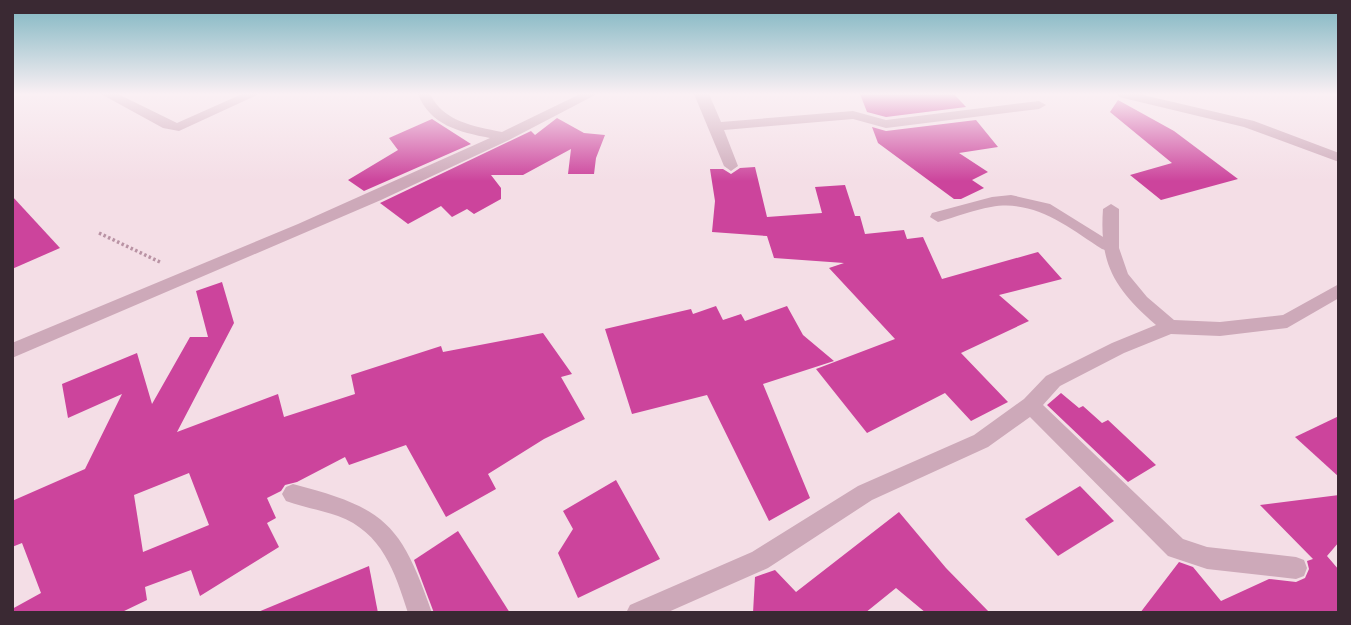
<svg xmlns="http://www.w3.org/2000/svg" width="1351" height="625" viewBox="0 0 1351 625" font-family="'Golos Text',sans-serif">
  <style>
    .building { fill: #cc449c; fill-rule: evenodd }
    .lines { fill: none; stroke-linecap: round; stroke-linejoin: round }
    .path { stroke: #b993a4; stroke-width: 3.5; stroke-dasharray: 2.5 2.5; stroke-linecap: butt }
    .lane { fill: #cda9b9; fill-rule: evenodd }
    .street { fill: #cda9b9; fill-rule: evenodd }
  </style>
  <rect width="100%" height="100%" fill="#f4dee6"/>
  <g class="building">
    <polygon points="860,94 954,94 966,107 886,117 867,112"/>
    <polygon points="1118,100 1174,131 1238,179 1161,200 1130,175 1172,163 1110,112"/>
    <polygon points="557,118 584,133 605,135 596,158 594,174 568,174 571,149 523,175 491,175 501,188 501,199 474,214 467,209 452,217 441,206 408,224 380,203 531,131 535,135"/>
    <polygon points="432,119 471,144 364,191 348,180 398,150 389,138"/>
    <polygon points="976,120 998,147 959,153 988,172 972,180 984,188 961,199 954,199 878,143 872,127 886,131"/>
    <polygon points="755,167 767,217 822,213 815,187 845,185 855,216 860,216 865,234 904,230 907,239 923,237 942,279 1038,252 1062,279 999,295 1029,321 961,353 1008,402 971,421 945,393 867,433 816,369 895,339 829,268 844,263 774,258 767,236 712,232 715,201 710,169 723,169 731,174 740,168"/>
    <polygon points="12,196 60,248 12,269"/>
    <path d="M222 282 234 323 177 432 278 394 284 417 355 394 351 375 441 346 443 352 543 333 572 374 561 377 585 419 544 439 488 474 496 489 446 517 406 445 349 465 345 457 297 482 285 485 281 491 267 498 276 518 267 523 279 547 200 596 191 570 145 587 147 600 120 613H12V609L41 593 22 543 12 547V501L85 469 122 394 68 418 62 384 137 353 152 404 190 337H208L196 291ZM189 473 209 525 143 552 134 495Z"/>
    <polygon points="716,306 723,320 741,314 745,321 787,306 803,335 834,361 763,384 810,498 769,521 707,395 632,414 605,329 691,309 693,314"/>
    <polygon points="1061,393 1079,408 1083,406 1102,423 1108,420 1156,465 1128,482 1047,405"/>
    <polygon points="1339,416 1339,477 1295,437"/>
    <polygon points="616,480 660,559 578,598 558,553 573,529 563,511"/>
    <polygon points="1080,486 1114,521 1058,556 1025,519"/>
    <polygon points="1339,495 1339,542 1327,556 1339,570 1339,613 1140,613 1179,562 1193,567 1221,601 1269,579 1296,582 1305,578 1309,569 1307,561 1313,559 1260,505"/>
    <polygon points="899,512 946,568 990,613 926,613 896,588 865,613 753,613 755,577 775,570 796,592"/>
    <polygon points="458,531 510,613 434,613 414,560"/>
    <polygon points="369,566 378,613 258,613 258,612"/>
  </g>
  <g class="lines">
    <polyline class="path" points="99,233 162,263"/>
    <g class="lane">
      <polygon points="101,94 118,94 177,123 242,94 259,94 179,131 163,128"/>
      <polygon points="694,94 709,94 721,122 853,111 886,120 1039,101 1046,105 1039,109 886,128 853,119 724,130 738,166 731,171 724,166"/>
      <path d="M1011 195 1050 204 1116 245 1108 251 1102 249C1068 227 1035 199 991 207 973 210 956 217 938 222L930 217 932 213 992 197Z"/>
    </g>
    <g class="street">
      <path d="M418 94H430C444 122 473 126 502 132L580 94H597L509 140 381 200 12 358V343L298 224 490 138C459 132 430 125 418 94Z"/>
      <polygon points="1117,94 1139,94 1254,121 1339,153 1339,162 1244,127 1119,97"/>
      <path d="M1111 204 1119 209V248L1128 274 1147 297 1174 320 1220 322 1283 315 1339 284V298L1287 328 1220 336 1171 334 1124 353 1060 386 1043 405 1183 539 1207 547 1296 557 1304 560 1307 568 1304 576 1296 579 1207 569 1168 556 1030 417 988 447 872 500 768 568 666 613H626L630 605 752 552 858 486 974 435 1024 399 1046 376 1112 343 1156 325C1115 289 1099 265 1103 209Z"/>
      <path d="M293 484C385 508 401 523 432 613H408C395 572 382 532 338 516 321 510 302 507 286 501L282 494 286 487Z"/>
    </g>
  </g>
  <linearGradient id="sky" x2="0" y2="1"><stop stop-color="#7cb4c0"/><stop offset="0.52" stop-color="#faf0f4"/><stop offset="1" stop-color="#faf0f4" stop-opacity="0"/></linearGradient>
  <rect width="1351" height="181" fill="url(#sky)"/>
  <rect width="1351" height="625" fill="none" stroke="#3a2933" stroke-width="28"/>
</svg>
